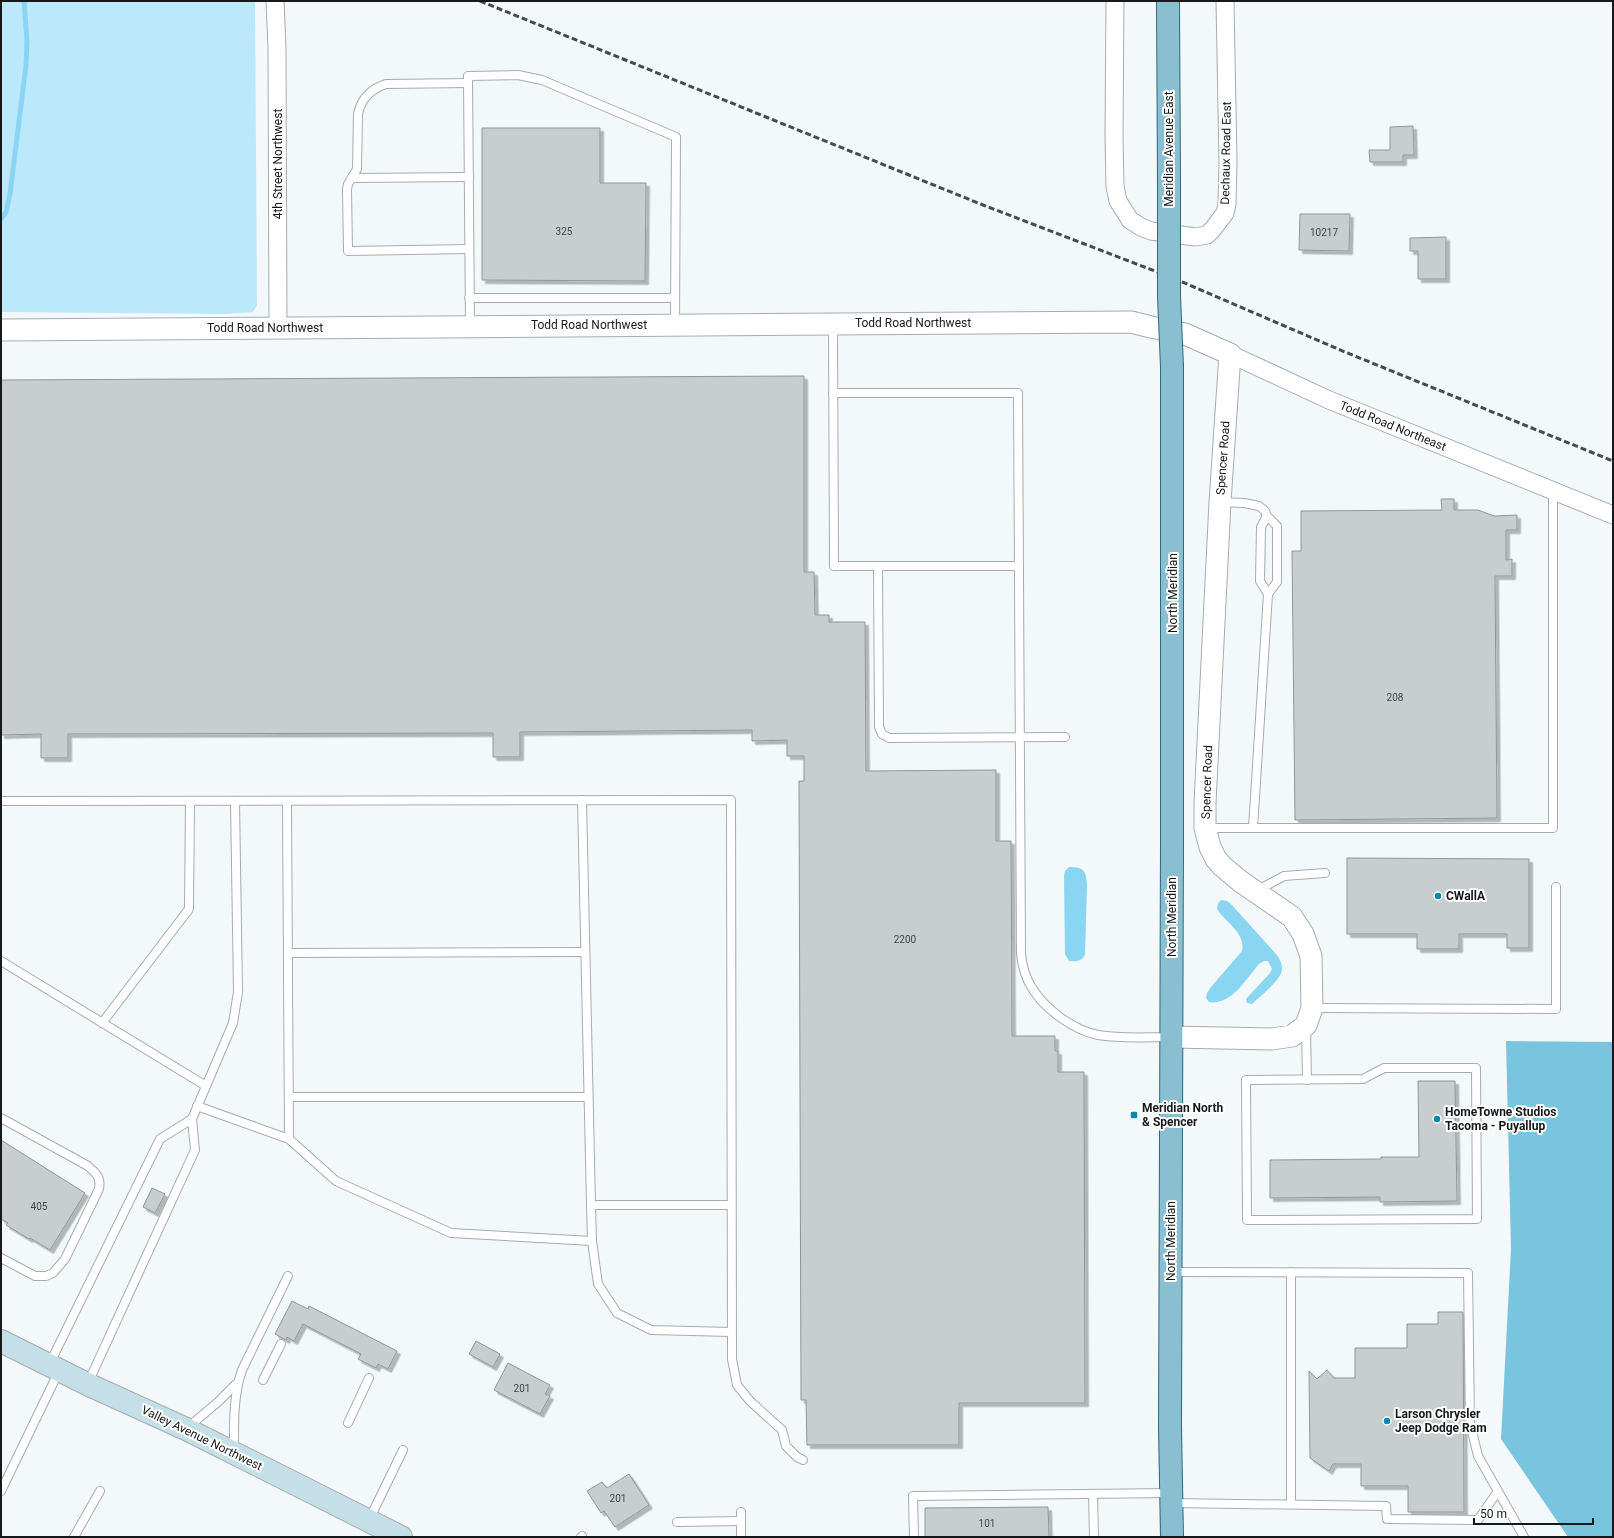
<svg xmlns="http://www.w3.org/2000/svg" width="1614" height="1538" viewBox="0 0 1614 1538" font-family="Roboto,sans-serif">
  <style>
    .green { fill: #bbe9fb }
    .forest { fill: #79c5e0 }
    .water { fill: #8ad6f2 }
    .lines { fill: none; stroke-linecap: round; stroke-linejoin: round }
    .stream { stroke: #8ad6f2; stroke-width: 5 }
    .building { fill: #c8cdcf; stroke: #919698; filter: url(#shadow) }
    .service-casing { stroke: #a6acae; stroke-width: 10 }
    .minor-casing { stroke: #a6acae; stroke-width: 19 }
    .tertiary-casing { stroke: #a6acae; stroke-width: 23 }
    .secondary-casing { stroke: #a6acae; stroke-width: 24 }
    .primary-casing { stroke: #2e697c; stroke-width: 24 }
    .service { stroke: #fff; stroke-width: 8 }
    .minor { stroke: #fff; stroke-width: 17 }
    .tertiary { stroke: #fff; stroke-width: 21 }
    .secondary { stroke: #c4dfe8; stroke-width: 22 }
    .primary { stroke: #89bfd1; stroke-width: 22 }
    .rail { stroke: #484b4c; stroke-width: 3; stroke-dasharray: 6 3; stroke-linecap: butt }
    .primary-bridge-casing { stroke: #2e697c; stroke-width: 24; stroke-linecap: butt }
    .primary-bridge { stroke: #89bfd1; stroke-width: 22 }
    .poi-dot { fill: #0689ab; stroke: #fff; stroke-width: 1.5 }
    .labels { text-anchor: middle; stroke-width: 4; stroke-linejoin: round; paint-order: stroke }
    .number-label { font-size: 10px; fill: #424546 }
    .street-label { font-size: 12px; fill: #161819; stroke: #fff }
    .poi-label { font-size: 12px; font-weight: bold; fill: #161819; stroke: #fff; text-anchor: start }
  </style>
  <defs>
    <filter id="shadow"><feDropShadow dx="3.5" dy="3.5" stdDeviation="0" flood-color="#0004"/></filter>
  </defs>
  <rect width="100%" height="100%" fill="#f3f8fa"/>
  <polygon class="green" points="1,1 255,1 257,305 253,312 227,314 1,312"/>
  <polygon class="forest" points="1506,1041 1613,1042 1613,1537 1568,1537 1501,1439 1511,1249"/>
  <g class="water">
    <path d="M1069 867C1084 867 1086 871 1087 885L1085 955C1081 961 1077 962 1069 961L1065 954 1064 876 1065 871Z"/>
    <path d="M1221 900 1227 901 1231 904 1276 954C1279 958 1282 963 1282 968 1283 979 1260 996 1252 1004L1247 1003 1246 999 1270 973 1272 969 1268 961H1264L1259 964C1246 979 1231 1006 1209 1002L1206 998 1207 993 1211 987 1242 951C1246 933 1226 923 1217 909L1218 903Z"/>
  </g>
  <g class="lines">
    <polyline class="stream" points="1,219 6,212 10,194 26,65 27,42 24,1"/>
  </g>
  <g class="building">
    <polygon points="1413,126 1414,155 1403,155 1403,162 1370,162 1369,150 1390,150 1390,127"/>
    <polygon points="482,128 600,128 600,183 646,183 645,281 482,280"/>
    <polygon points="1300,214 1350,214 1349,251 1299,250"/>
    <polygon points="1446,237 1446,279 1418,279 1418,251 1410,251 1410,238"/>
    <polygon points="804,376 804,572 814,572 815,615 829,615 829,622 865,622 866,771 996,770 996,841 1011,841 1012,1036 1055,1036 1055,1051 1058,1051 1058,1072 1084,1072 1085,1403 959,1403 959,1445 807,1445 806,1400 801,1400 799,781 804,781 804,756 787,756 787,740 752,741 752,730 520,732 520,757 493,757 493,733 68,734 68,758 41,758 41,734 1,735 1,380"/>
    <polygon points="1441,499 1454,499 1454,510 1478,510 1494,516 1517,515 1517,530 1506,530 1506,560 1512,559 1512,576 1495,576 1497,818 1295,820 1292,551 1301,551 1301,511 1442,510"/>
    <polygon points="1347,858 1529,859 1529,948 1507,948 1507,934 1459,934 1459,949 1417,949 1417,934 1347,934"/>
    <polygon points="1418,1081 1455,1081 1457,1201 1380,1202 1380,1197 1270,1198 1270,1160 1381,1159 1381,1157 1419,1157"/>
    <polygon points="1,1140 85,1193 50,1250 30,1238 29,1239 6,1225 8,1223 1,1219"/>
    <polygon points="152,1188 165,1194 155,1213 143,1207"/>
    <polygon points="292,1301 308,1309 309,1306 397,1351 388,1369 378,1364 376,1368 358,1359 361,1354 303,1324 294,1341 287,1337 286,1340 275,1334"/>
    <polygon points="1438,1312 1463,1312 1464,1512 1408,1512 1408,1486 1361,1486 1361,1464 1333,1464 1329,1471 1310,1458 1309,1371 1317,1379 1327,1370 1334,1378 1355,1378 1355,1348 1407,1348 1407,1324 1438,1324"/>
    <polygon points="476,1341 500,1354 493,1367 469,1354"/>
    <polygon points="508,1363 550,1385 545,1394 550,1396 540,1414 494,1390"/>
    <polygon points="629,1474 649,1505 615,1527 604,1511 601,1513 587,1491 602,1482 607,1488"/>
    <polygon points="1048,1507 1049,1537 925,1537 925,1508"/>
  </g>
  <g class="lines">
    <defs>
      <g id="service">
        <path d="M468 83 386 84C371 89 361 99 358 114L357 169 348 184 347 190 348 251 469 249"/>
        <polyline points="352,178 469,177"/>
        <polyline points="469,298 675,298"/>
        <polyline points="833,324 834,566 1019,566"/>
        <polyline points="470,326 468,76 518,75 542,80 676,137 675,324"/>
        <path d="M833 393H1018L1021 953C1022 965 1025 977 1032 988 1045 1009 1073 1030 1098 1035 1122 1039 1147 1037 1171 1037"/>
        <polyline points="1220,502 1244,503 1259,506 1265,511 1267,516 1277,526 1277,582 1268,594 1253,828"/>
        <polyline points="1267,516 1261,527 1260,581 1268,594"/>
        <polyline points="878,566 879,727 882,734 889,738 1065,737"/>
        <polyline points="582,800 591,1205 592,1241 598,1284 617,1313 651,1330 731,1332"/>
        <polyline points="1,801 731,800 732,1359 737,1385 750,1401 782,1430 786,1446 797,1457 803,1460"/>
        <polyline points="287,801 289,1139"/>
        <polyline points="1206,828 1553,828 1553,490"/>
        <polyline points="1256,891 1284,876 1325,873"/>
        <polyline points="288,953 585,952"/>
        <polyline points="1,961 206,1086"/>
        <polyline points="1313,1008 1556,1009 1556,887"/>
        <polyline points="102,1023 189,909 190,801"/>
        <polyline points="1306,1028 1307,1080"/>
        <polygon points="1384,1068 1476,1068 1477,1219 1247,1220 1246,1080 1363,1079"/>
        <polyline points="289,1097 588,1097"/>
        <polyline points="197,1106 289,1139 336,1181 451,1233 592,1241"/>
        <path d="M1 1118 88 1166C97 1174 101 1177 99 1189L65 1259 53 1273 46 1276H35L1 1258"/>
        <polyline points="591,1205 731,1205"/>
        <polyline points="1171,1272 1468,1273 1470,1423 1478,1456 1524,1537"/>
        <polyline points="1291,1272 1291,1504"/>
        <polyline points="49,1365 160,1139 192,1119"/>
        <polyline points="263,1380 281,1344"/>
        <polyline points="88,1383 195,1150 192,1119 233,1023 238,992 235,801"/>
        <polyline points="348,1423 369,1378"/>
        <polyline points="187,1428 218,1402 237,1383"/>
        <path d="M234 1452C234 1424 233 1396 242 1370L288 1276"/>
        <polyline points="1,1491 59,1371"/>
        <polyline points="1093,1495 1094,1537"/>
        <polyline points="1172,1503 1386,1506 1387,1519 1478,1520 1498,1491"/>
        <polyline points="741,1512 741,1537"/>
        <polyline points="369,1520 403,1450"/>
        <polyline points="677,1522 741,1521"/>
        <polyline points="74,1537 100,1491"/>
        <polyline points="581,1537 582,1536"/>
        <polyline points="914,1537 913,1496 1170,1493"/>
      </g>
      <g id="minor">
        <polyline points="275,1 277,48 278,328"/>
        <polyline points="1115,1 1114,136 1115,186 1118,201 1130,220 1141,227 1151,231 1195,237 1207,235 1213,229 1225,213 1227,204 1228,162 1225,1"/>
        <polyline points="1230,354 1329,400 1613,515"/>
      </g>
      <polyline id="tertiary" points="1,330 1131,322 1151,327 1185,334 1230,354 1220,502 1205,803 1205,828 1210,847 1216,859 1222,866 1240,881 1292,917 1303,934 1311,956 1312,1008 1306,1025 1292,1036 1272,1039 1171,1037"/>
      <polyline id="secondary" points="1,1341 87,1384 186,1429 401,1537"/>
      <g id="primary">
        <polyline points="1168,1 1169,183"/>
        <polyline points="1172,1537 1170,1427 1172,844 1172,367"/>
      </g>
    </defs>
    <use href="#service" class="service-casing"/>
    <use href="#minor" class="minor-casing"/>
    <use href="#tertiary" class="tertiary-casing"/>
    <use href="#secondary" class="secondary-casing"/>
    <use href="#primary" class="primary-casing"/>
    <use href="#service" class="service"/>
    <use href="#minor" class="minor"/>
    <use href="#tertiary" class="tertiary"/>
    <use href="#secondary" class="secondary"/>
    <use href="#primary" class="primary"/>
    <polyline class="rail" points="480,1 983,205 1173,278 1345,352 1613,461"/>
    <defs>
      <polyline id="primary-bridge" points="1169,183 1169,296 1172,367"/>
    </defs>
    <use href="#primary-bridge" class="primary-bridge-casing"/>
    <use href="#primary-bridge" class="primary-bridge"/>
  </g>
  <g class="poi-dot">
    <circle cx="1438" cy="896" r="4"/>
    <rect x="1130" y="1111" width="8" height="8" rx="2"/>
    <circle cx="1437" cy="1119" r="4"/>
    <circle cx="1387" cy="1421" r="4"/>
  </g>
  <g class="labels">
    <g class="number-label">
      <text x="564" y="235">325</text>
      <text x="1324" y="236">10217</text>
      <text x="1395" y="701">208</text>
      <text x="905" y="943">2200</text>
      <text x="39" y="1210">405</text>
      <text x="522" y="1392">201</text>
      <text x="618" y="1502">201</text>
      <text x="987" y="1527">101</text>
    </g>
    <g class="street-label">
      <text transform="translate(1169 149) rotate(-90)" y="4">Meridian Avenue East</text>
      <text transform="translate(1226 153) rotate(-89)" y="4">Dechaux Road East</text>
      <text transform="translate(278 164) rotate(-90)" y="4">4th Street Northwest</text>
      <text x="913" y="327">Todd Road Northwest</text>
      <text x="589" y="329">Todd Road Northwest</text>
      <text x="265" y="332">Todd Road Northwest</text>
      <text transform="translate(1393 426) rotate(22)" y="4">Todd Road Northeast</text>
      <text transform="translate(1223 458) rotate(-86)" y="4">Spencer Road</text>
      <text transform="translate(1173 593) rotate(-90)" y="4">North Meridian</text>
      <text transform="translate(1207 782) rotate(-88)" y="4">Spencer Road</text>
      <text transform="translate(1172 917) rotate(-90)" y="4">North Meridian</text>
      <text transform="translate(1171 1241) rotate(-90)" y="4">North Meridian</text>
      <text transform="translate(202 1438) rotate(26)" y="4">Valley Avenue Northwest</text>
    </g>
    <g class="poi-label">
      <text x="1446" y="900">CWallA</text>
      <text x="1142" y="1112">Meridian North<tspan x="1142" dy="14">&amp; Spencer</tspan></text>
      <text x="1445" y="1116">HomeTowne Studios<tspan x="1445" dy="14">Tacoma - Puyallup</tspan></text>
      <text x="1395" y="1418">Larson Chrysler<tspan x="1395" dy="14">Jeep Dodge Ram</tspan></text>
    </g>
  </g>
  <rect width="1614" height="1538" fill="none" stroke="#161819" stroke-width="4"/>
  <path d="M1474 1518v6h119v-6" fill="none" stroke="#161819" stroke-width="2"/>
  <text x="1480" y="1518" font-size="12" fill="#161819" stroke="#ffffff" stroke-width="3" paint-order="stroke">50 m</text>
</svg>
